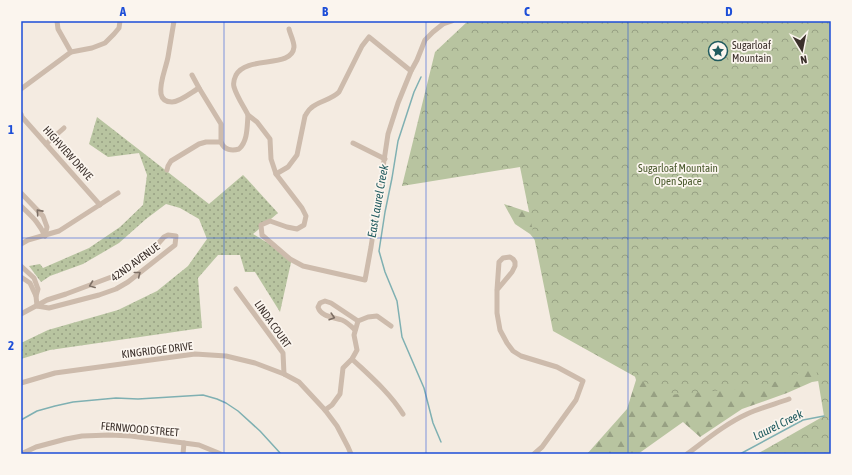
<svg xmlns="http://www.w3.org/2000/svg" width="852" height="475" viewBox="0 0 852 475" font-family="'Asap Condensed',sans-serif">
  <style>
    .grass { fill: url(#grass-dots) }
    .forest { fill: url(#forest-firs) }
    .park { fill: url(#park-crowns) }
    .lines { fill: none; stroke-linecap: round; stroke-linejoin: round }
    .stream { stroke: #7fb0b2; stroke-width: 1.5 }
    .minor { stroke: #cdbbac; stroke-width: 5 }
    .oneway { stroke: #7d6f65 }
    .grid { fill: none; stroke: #1d4ed8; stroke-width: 1; stroke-opacity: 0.55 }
    .labels { text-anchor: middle; stroke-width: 3.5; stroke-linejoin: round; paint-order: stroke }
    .poi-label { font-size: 11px; fill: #3b302b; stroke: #fbf5ee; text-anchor: start }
    .street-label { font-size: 11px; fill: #3b302b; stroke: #fbf5ee }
    .park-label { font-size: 11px; fill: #4a5a2e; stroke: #fbf5ee }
    .water-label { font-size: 12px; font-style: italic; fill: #1f5a5e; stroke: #fbf5ee }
    .neatline { fill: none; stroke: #1d4ed8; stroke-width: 1.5 }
    .grid-label { font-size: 13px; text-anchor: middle; font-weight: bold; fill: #1d4ed8 }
  </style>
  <defs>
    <pattern id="grass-dots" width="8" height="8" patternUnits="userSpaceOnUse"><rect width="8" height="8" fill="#b8c4a0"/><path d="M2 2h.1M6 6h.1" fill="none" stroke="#97a083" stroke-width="1.8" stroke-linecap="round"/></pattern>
    <pattern id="forest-firs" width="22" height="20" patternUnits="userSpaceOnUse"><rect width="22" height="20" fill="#b8c4a0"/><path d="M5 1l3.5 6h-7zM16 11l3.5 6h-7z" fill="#97a083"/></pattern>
    <pattern id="park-crowns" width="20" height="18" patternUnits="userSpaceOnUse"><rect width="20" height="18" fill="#b8c4a0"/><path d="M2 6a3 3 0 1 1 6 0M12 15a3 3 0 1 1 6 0" fill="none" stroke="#97a083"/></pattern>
  </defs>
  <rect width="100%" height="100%" fill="#f4ebe1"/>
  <polygon class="grass" points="97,117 209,204 243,175 247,179 278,213 253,234 292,258 280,312 255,272 245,272 240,255 218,255 198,278 202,328 50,350 21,359 21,343 48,330 118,310 157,291 188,266 207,239 199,219 180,208 166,204 146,219 119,243 83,264 50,276 41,282 29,266 40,264 43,268 89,248 120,227 143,205 147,175 139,153 108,157 89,144"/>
  <g class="forest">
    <polygon points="504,204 546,218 549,257 530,234 515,224"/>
    <polygon points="627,349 800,351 831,379 812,382 787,393 742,409 700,437 683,422 638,454 587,454 627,409 636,380"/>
  </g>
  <polygon class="park" points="468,21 831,21 831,454 757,454 824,416 816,368 759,387 668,395 553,331 520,167 402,186 435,52"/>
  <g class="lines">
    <g class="stream">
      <polyline points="421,77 414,92 398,141 392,178 385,212 379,251 385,272 397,301 402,337 424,388 433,423 441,442"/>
      <polyline points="21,420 37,411 55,406 73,402 116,398 138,399 203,395 217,399 226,403 238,411 260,431 281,454"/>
      <polyline points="740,454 803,420 824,416"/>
    </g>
    <g class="minor">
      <polyline points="57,21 58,29 71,52"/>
      <path d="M174 21C172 33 170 45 168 57 166 68 159 83 161 94 162 99 166 102 172 102 180 102 192 92 199 88"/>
      <path d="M192 75 199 88 221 124V142C224 150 232 151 239 149 248 141 247 126 248 115L257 122 270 139 271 159 276 174 302 208 306 216 304 225 297 229 287 227 270 221 261 225 262 235 290 259 303 266 365 280 371 247 388 134 398 103 411 71 417 60 425 40 433 32 443 24 452 21"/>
      <polyline points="21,89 71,52 92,48 105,43 114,34 119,28 120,21"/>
      <polyline points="21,114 22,117 100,205"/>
      <path d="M248 115C244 107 237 97 234 87 233 83 234 79 236 75 247 55 292 69 294 47 294 41 290 34 289 29"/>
      <polyline points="353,143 385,159"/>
      <polyline points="46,144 64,128"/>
      <polyline points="167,170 168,166 171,161 199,144 206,142 221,142"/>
      <path d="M276 174 288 167 297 155 305 116C307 113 308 110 311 108 319 101 331 100 339 92L362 46 369 37 411 71"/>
      <polyline points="21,193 43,216 47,227 45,236"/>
      <path d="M21 206C32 217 38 221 45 236"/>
      <polyline points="21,244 28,240 59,231 118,193"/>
      <polyline points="21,266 34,278 38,289 36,296 37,306"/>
      <polyline points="21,277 30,283 36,296"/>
      <polyline points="236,289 283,353 284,374"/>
      <polyline points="497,290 512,272 515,266 515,262 513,259 510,257 503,258 499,262 497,290 497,313 500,330 507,343 513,351 521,356 557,367 583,381 576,400 542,447 534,454"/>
      <polyline points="21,314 47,300 66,294 114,276 137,262 156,246 164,237 168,235 176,236 175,245 128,282 116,289 99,295 49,308 37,306"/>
      <path d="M355 330C351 326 347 322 342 320 333 317 321 317 318 307L320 303 325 301 331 303 358 321"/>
      <path d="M352 359C370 376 390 393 403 414"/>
      <polyline points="21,383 55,373 195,354 226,356 255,363 284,374 299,382 325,410 337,426 348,447 351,454"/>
      <polyline points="325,410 332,405 340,394 343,368 352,359 357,350 354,335 358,321 368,317 377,316 391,326"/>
      <polyline points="21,454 36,447 66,439 82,436 110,435 131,436 199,445 221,454"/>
      <polyline points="183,454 184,443"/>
      <path d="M687 454C706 440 725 424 747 414 760 408 775 404 789 399"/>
    </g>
  </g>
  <defs><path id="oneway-chevron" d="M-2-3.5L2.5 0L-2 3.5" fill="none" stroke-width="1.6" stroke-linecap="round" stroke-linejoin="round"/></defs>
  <g class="oneway">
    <use href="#oneway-chevron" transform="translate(39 212) rotate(-132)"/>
    <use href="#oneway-chevron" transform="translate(138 274) rotate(-38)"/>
    <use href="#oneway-chevron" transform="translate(92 285) rotate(159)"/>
    <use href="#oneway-chevron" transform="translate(332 317) rotate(17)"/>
  </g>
  <path class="grid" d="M224 21V454M426 21V454M628 21V454M21 238H831"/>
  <defs>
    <symbol id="sight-ring" viewBox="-11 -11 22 22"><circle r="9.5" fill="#fbf5ee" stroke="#1f5a5e" stroke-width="1.5"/><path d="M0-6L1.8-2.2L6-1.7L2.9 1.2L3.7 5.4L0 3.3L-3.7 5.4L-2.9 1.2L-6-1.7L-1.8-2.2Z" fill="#1f5a5e"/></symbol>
  </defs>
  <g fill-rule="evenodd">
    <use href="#sight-ring" x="707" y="40" width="22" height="22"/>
  </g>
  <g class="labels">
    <g class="poi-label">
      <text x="732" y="49">Sugarloaf<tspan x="732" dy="13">Mountain</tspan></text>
    </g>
    <g class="street-label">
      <text transform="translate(68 153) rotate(48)" y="4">HIGHVIEW DRIVE</text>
      <text transform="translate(135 262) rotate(-36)" y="4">42ND AVENUE</text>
      <text transform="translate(273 324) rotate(55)" y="4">LINDA COURT</text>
      <text transform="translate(157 350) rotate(-7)" y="4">KINGRIDGE DRIVE</text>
      <text transform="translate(140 429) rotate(5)" y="4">FERNWOOD STREET</text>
    </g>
    <g class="park-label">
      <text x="678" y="172">Sugarloaf Mountain<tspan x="678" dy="13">Open Space</tspan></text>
    </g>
    <g class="water-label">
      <text transform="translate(378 201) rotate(-80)" y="4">East Laurel Creek</text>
      <text transform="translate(778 425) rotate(-26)" y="4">Laurel Creek</text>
    </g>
  </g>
  <rect width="852" height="475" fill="none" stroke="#fbf5ee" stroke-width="44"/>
  <g transform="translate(802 50) rotate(170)" stroke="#fbf5ee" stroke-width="3" paint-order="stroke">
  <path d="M0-3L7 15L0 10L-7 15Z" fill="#3b302b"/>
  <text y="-6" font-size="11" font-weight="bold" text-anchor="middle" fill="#3b302b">N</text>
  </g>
  <rect x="22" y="22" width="808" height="431" class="neatline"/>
  <g class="grid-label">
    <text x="123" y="16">A</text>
    <text x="325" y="16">B</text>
    <text x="527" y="16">C</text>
    <text x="729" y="16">D</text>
    <text x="11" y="134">1</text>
    <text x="11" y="350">2</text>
  </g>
</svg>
